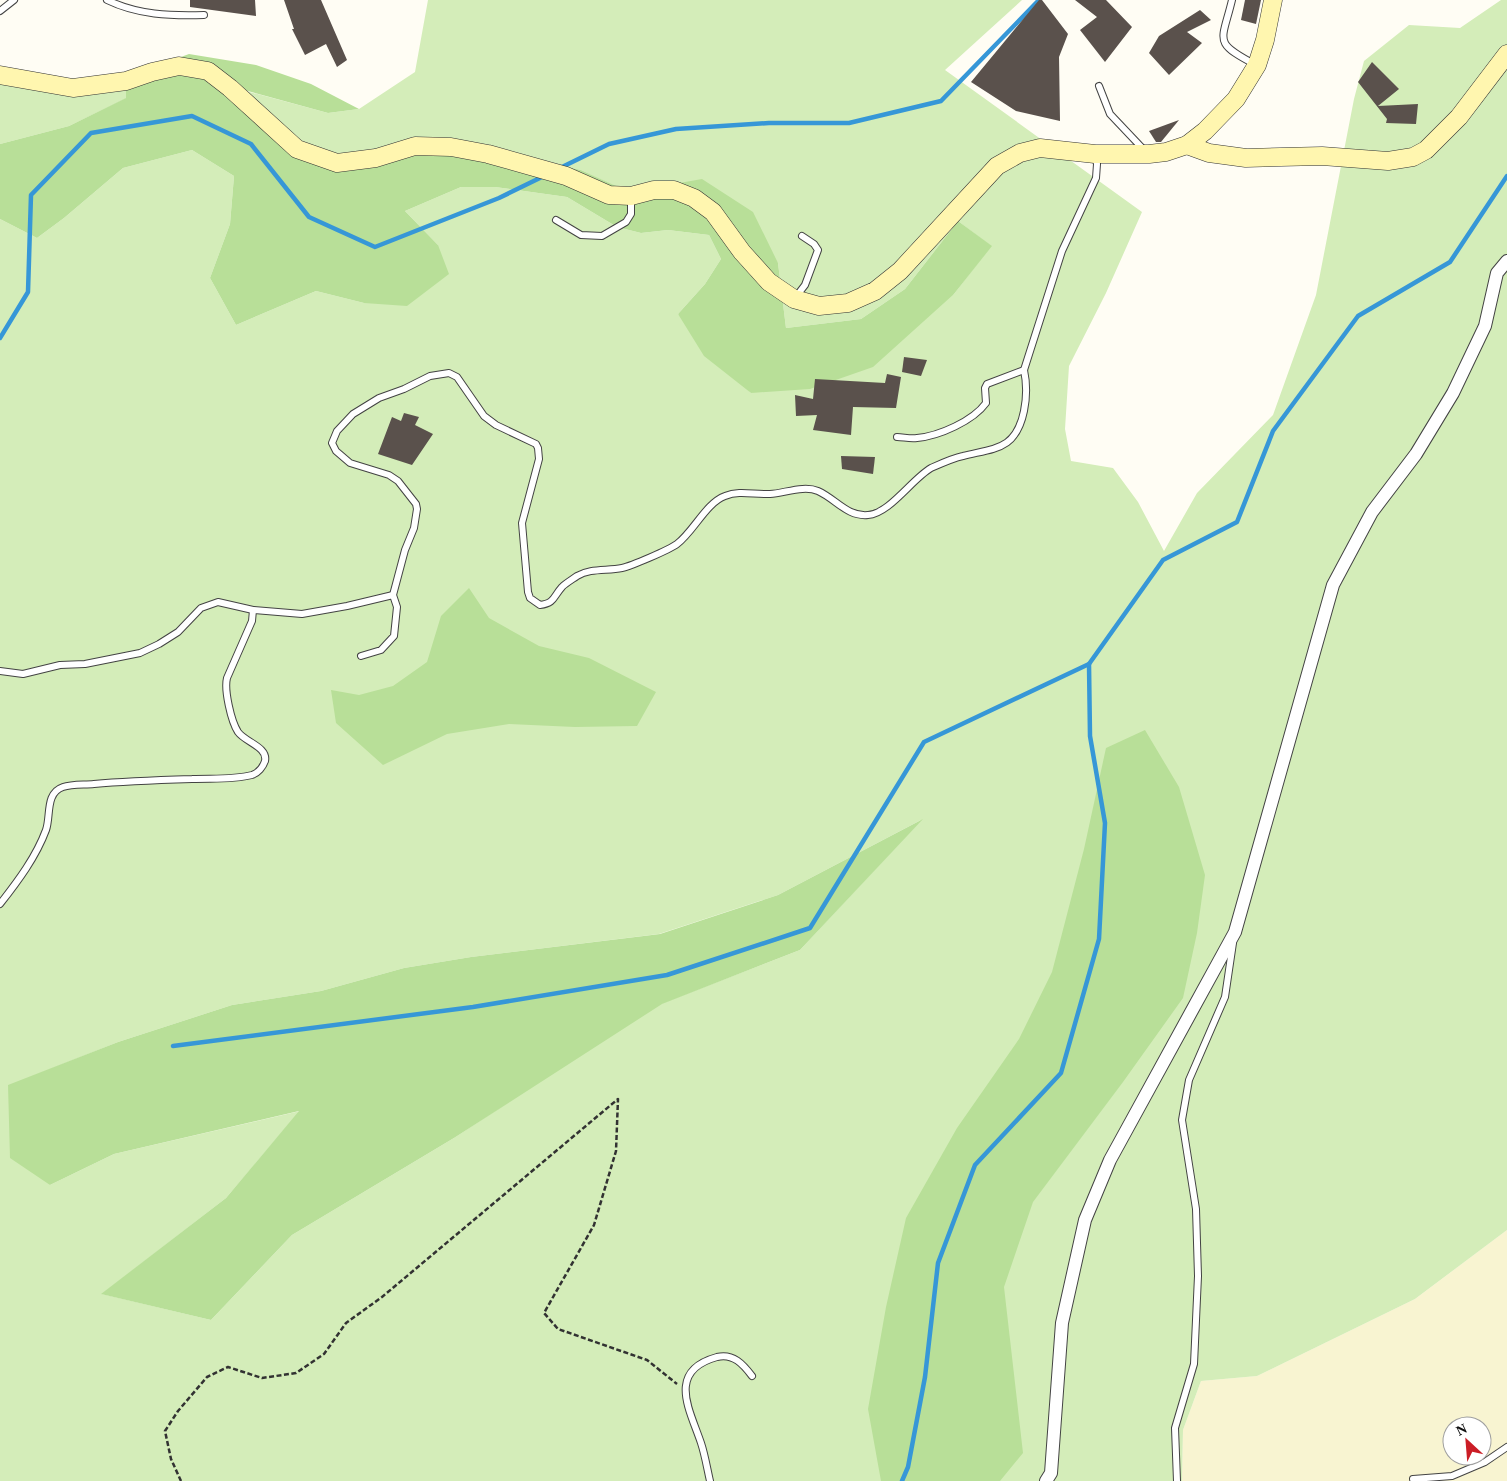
<svg xmlns="http://www.w3.org/2000/svg" width="1507" height="1481" viewBox="0 0 1507 1481" font-family="'Times New Roman',serif">
  <style>
    .farmland { fill: #f8f4d1; fill-rule: evenodd }
    .green { fill: #d4edb9; fill-rule: evenodd }
    .forest { fill: #b8df98 }
    .lines { fill: none; stroke-linecap: round; stroke-linejoin: round }
    .stream { stroke: #3697d7; stroke-width: 4.5 }
    .building { fill: #5a514c }
    .lane-casing { stroke: #434343; stroke-width: 8 }
    .street-casing { stroke: #434343; stroke-width: 14 }
    .secondary-casing { stroke: #323232; stroke-width: 19 }
    .path { stroke: #323232; stroke-width: 2.5; stroke-dasharray: 5 2.5; stroke-linecap: butt }
    .lane { stroke: #fff; stroke-width: 6 }
    .street { stroke: #fff; stroke-width: 12 }
    .secondary { stroke: #fff6af; stroke-width: 18 }
  </style>
  <rect width="100%" height="100%" fill="#fffdf4"/>
  <path class="farmland" d="M1507 1230V1481H1182L1183 1430 1201 1381 1257 1376 1415 1299ZM1452 1426H1482V1456H1452Z"/>
  <g class="green">
    <path d="M428 0H1022L945 70 1142 212 1106 293 1069 366 1065 429 1071 461 1113 468 1138 502 1164 551 1197 493 1273 415 1316 295 1354 99 1364 61 1409 25 1460 28 1501 0H1507V1230L1415 1299 1257 1376 1201 1381 1183 1430 1182 1481H0V219L37 238 64 218 123 168 192 150 234 176 230 224 210 278 236 325 316 291 364 303 438 245 405 211 461 187H495L567 197 617 227 641 233 668 230 709 235 721 259 705 284 678 314 751 393 954 294 991 246 958 221 905 289 861 319 786 328 778 263 581 170 490 150 338 161 300 147 235 88 328 113 359 109 415 72ZM921 820 800 950 655 1006 454 1138 292 1235 211 1320 102 1294 226 1198 300 1111 114 1154 50 1185 8 1086 118 1042 232 1005 321 991 404 968 471 957 659 934 778 895Z"/>
    <polygon points="0,72 72,84 126,77 127,98 69,126 0,144"/>
  </g>
  <g class="forest">
    <polygon points="189,54 256,65 311,84 359,109 328,113 237,88 300,147 338,161 373,155 490,150 581,170 629,192 702,179 753,212 778,263 786,328 861,319 905,289 958,221 992,246 954,294 873,367 810,389 751,393 704,356 678,314 705,284 721,259 709,235 668,230 641,233 617,227 567,197 495,187 461,187 405,211 438,245 449,274 407,306 364,303 316,291 236,325 210,278 230,224 234,176 192,150 123,168 64,218 37,238 0,219 0,144 69,126 126,98 126,77"/>
    <polygon points="469,588 489,618 539,646 589,658 656,692 637,726 575,727 509,724 447,734 383,765 336,723 331,690 359,695 393,686 427,662 441,616"/>
    <polygon points="1145,730 1179,787 1205,875 1197,933 1183,998 1123,1082 1033,1202 1004,1287 1023,1453 1000,1481 881,1481 868,1409 886,1307 906,1218 957,1128 1019,1039 1052,972 1084,849 1106,748"/>
    <polygon points="923,819 800,950 662,1004 454,1138 292,1235 211,1320 101,1294 226,1198 299,1111 114,1154 50,1185 10,1158 8,1085 118,1042 232,1005 321,991 404,968 471,957 660,934 778,895"/>
  </g>
  <g class="lines">
    <g class="stream">
      <polyline points="560,168 609,144 676,129 769,123 849,123 941,101 1039,0"/>
      <polyline points="0,338 28,292 31,195 91,133 192,116 251,144 309,217 375,247 499,198 544,176"/>
      <polyline points="173,1046 473,1007 667,975 810,928 924,742 1089,664"/>
      <polyline points="902,1481 908,1467 925,1377 938,1263 975,1165 1061,1073 1099,939 1105,823 1090,736 1089,664 1163,560 1237,522 1273,431 1358,316 1450,262 1507,176"/>
    </g>
  </g>
  <g class="building">
    <polygon points="190,0 255,0 256,16 190,7"/>
    <polygon points="284,0 321,0 347,60 337,67 326,44 305,55 292,29 294,29"/>
    <polygon points="1039,0 1042,0 1068,34 1059,57 1060,121 1016,111 971,82"/>
    <polygon points="1075,0 1106,0 1132,27 1105,62 1080,30 1097,17"/>
    <polygon points="1245,0 1261,0 1256,24 1241,20"/>
    <polygon points="1200,10 1211,20 1187,32 1202,43 1169,75 1149,53 1159,36"/>
    <polygon points="1372,62 1399,89 1378,106 1418,104 1416,124 1386,123 1387,119 1358,82"/>
    <polygon points="1179,120 1161,142 1156,142 1149,131"/>
    <polygon points="904,357 927,360 921,376 902,372"/>
    <polygon points="887,374 901,377 896,408 853,407 851,435 813,430 817,415 796,416 795,395 813,399 815,379 885,383"/>
    <polygon points="404,413 419,417 415,425 433,434 412,465 378,454 392,417 401,421"/>
    <polygon points="841,456 875,457 873,474 842,469"/>
  </g>
  <g class="lines">
    <defs>
      <g id="lane">
        <path d="M107 0C138 15 170 16 204 15"/>
        <path d="M1232 0C1222 42 1212 42 1256 65"/>
        <polyline points="0,11 14,0"/>
        <polyline points="1099,86 1110,114 1145,151"/>
        <polyline points="556,220 581,235 602,236 626,222 631,214 631,197"/>
        <polyline points="795,298 805,285 818,250 814,244 802,236"/>
        <path d="M897 437C903 437 910 439 917 438 939 436 973 421 986 403L985 388 987 384 1024 370"/>
        <path d="M361 656 381 650 394 636 397 607 393 595 405 550 414 528 417 509 416 504 398 481 389 475 350 463 336 451 332 443 337 431 353 414 379 398 404 389 430 376 449 373 457 377 484 416 496 425 536 444 538 448 539 459 522 523 528 592 530 598 540 605C555 603 553 597 562 587 566 583 573 579 577 576 590 568 607 571 622 568 631 566 669 550 677 544 694 531 706 503 725 496 740 490 754 495 770 494 785 493 804 485 818 491 836 499 847 517 868 515 889 514 912 479 931 468 940 464 953 458 963 456 995 448 1016 450 1024 411 1027 396 1027 384 1024 370L1062 251 1096 178 1097 164 1095 156"/>
        <polyline points="0,671 23,674 60,665 85,664 140,653 159,644 178,632 201,608 218,602 253,610"/>
        <path d="M0 904C18 881 36 857 46 830 51 816 45 793 63 787 72 784 84 785 94 784 126 781 159 780 192 779 211 778 233 780 252 775 258 773 263 767 265 761 268 747 245 742 238 732 231 721 224 690 227 678L252 621 253 610 302 614 347 606 393 595"/>
        <polyline points="1413,1479 1452,1476 1485,1462 1507,1447"/>
        <path d="M710 1481C707 1468 705 1455 701 1443 690 1410 666 1371 717 1357 733 1353 743 1364 752 1376"/>
        <polyline points="1177,1481 1175,1428 1194,1364 1198,1276 1196,1209 1182,1120 1189,1080 1225,997 1233,943"/>
      </g>
      <polyline id="street" points="1046,1481 1051,1473 1062,1323 1085,1220 1110,1160 1235,932 1333,585 1372,512 1416,454 1453,393 1485,326 1497,273 1507,261"/>
      <g id="secondary">
        <polyline points="0,75 73,88 126,81 152,72 179,66 208,71 230,88 297,149 337,163 376,158 415,146 451,147 488,154 566,176 609,195 631,196 654,190 674,190 694,198 713,212 742,252 769,282 794,299 819,306 848,303 875,291 900,271 997,166 1020,153 1040,148 1095,154 1149,154 1166,152 1187,145 1205,131 1236,99 1257,65 1265,40 1273,0"/>
        <polyline points="1187,145 1209,153 1246,158 1322,156 1388,161 1413,157 1426,150 1459,117 1507,54"/>
      </g>
    </defs>
    <use href="#lane" class="lane-casing"/>
    <use href="#street" class="street-casing"/>
    <use href="#secondary" class="secondary-casing"/>
    <polyline class="path" points="181,1481 171,1459 165,1431 178,1411 207,1377 228,1367 262,1378 296,1373 324,1354 346,1323 382,1297 618,1099 616,1151 594,1225 544,1313 558,1329 647,1360 677,1384"/>
    <use href="#lane" class="lane"/>
    <use href="#street" class="street"/>
    <use href="#secondary" class="secondary"/>
  </g>
  <g transform="translate(1467 1441) rotate(334)"><circle r="24" fill="#ffffff" stroke="#9f9f9f"/>
  <path d="M0-4L9 19L0 12L-9 19Z" fill="#cb1d26"/>
  <text y="-8" font-size="14" font-weight="bold" text-anchor="middle" fill="#101010">N</text>
  </g>
</svg>
